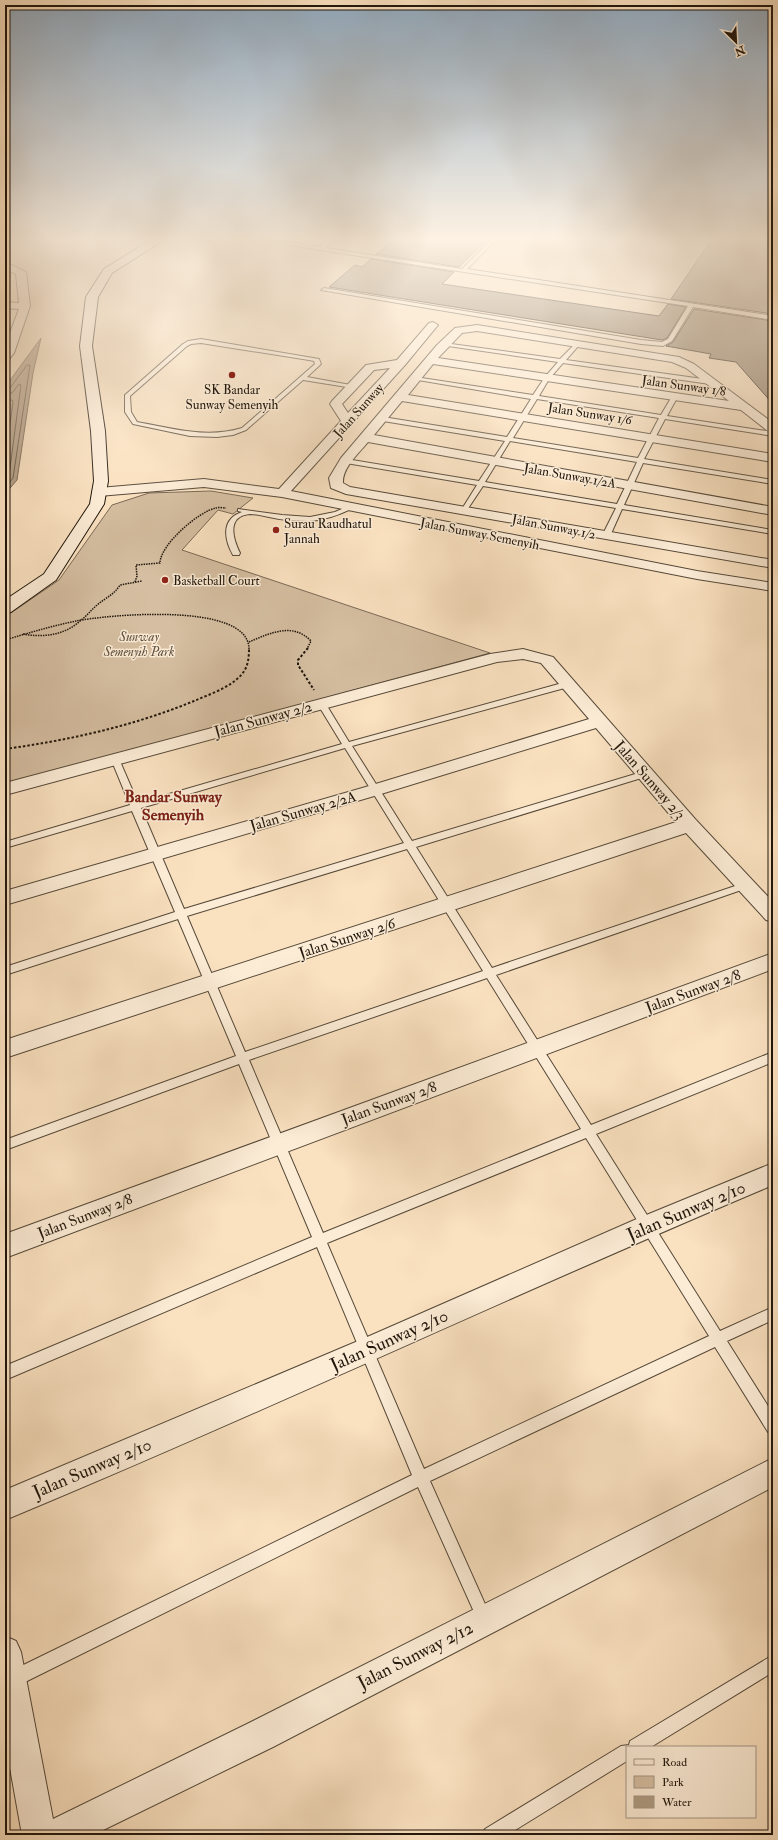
<svg xmlns="http://www.w3.org/2000/svg" width="778" height="1840" viewBox="0 0 778 1840" font-family="'IM FELL Double Pica',serif">
  <style>
    .green { fill: #d5bea1; stroke: #7a6a56 }
    .water { fill: #b09c83; stroke: #766653 }
    .lines { fill: none; stroke-linecap: round; stroke-linejoin: round }
    .shore { stroke: #685948; stroke-width: 1 }
    .building { fill: #91806a; stroke: #20160c }
    .lane-casing { stroke: #564939; stroke-width: 2 }
    .street-casing { stroke: #564939; stroke-width: 2 }
    .secondary-casing { stroke: #20160c; stroke-width: 2 }
    .path-far1 { stroke: #20160c; stroke-width: 1.5; stroke-dasharray: 1.5 1; stroke-linecap: butt }
    .path { stroke: #20160c; stroke-width: 2; stroke-dasharray: 2.5 2; stroke-linecap: butt }
    .lane { fill: #fcecd6; fill-rule: evenodd }
    .street { fill: #fcecd6; fill-rule: evenodd }
    .secondary { fill: #fcecd6; fill-rule: evenodd }
    .poi-dot { fill: #8f2418; stroke: #fcecd6; stroke-width: 1.5 }
    .labels { text-anchor: middle; stroke-width: 3; stroke-linejoin: round; paint-order: stroke }
    .far-street-label { font-size: 13px; fill: #20160c; stroke: #fcecd6 }
    .far-poi-label { font-size: 13px; fill: #20160c; stroke: #fcecd6; text-anchor: start }
    .far-park-label { font-size: 13px; font-style: italic; fill: #5f5140; stroke: #fcecd6 }
    .street-label { font-size: 15px; fill: #20160c; stroke: #fcecd6 }
    .neighbourhood-label { font-size: 16px; font-weight: bold; fill: #7a1f14; stroke: #fcecd6 }
    .near-street-label { font-size: 18px; fill: #20160c; stroke: #fcecd6 }
  </style>
  <rect width="100%" height="100%" fill="#fae1c0"/>
  <filter id="stains"><feTurbulence type="fractalNoise" baseFrequency=".005" numOctaves="4"/><feColorMatrix values="0 0 0 0 .2 0 0 0 0 .09 0 0 0 0 .02 0 0 0 .5 -.17"/></filter>
  <radialGradient id="worn" r=".72"><stop offset=".6" stop-color="#630" stop-opacity="0"/><stop offset="1" stop-color="#630" stop-opacity=".3"/></radialGradient>
  <polygon class="green" points="211,491 253,498 233,514 218,510 182,550 490,653 5,785 5,617 59,580 112,505 149,493"/>
  <polygon class="water" points="41,338 33,373 17,480 5,494 5,387"/>
  <g class="lines">
    <g class="shore">
      <polyline points="5,389 10,388 27,365 30,365 13,478 5,488"/>
      <polyline points="5,394 12,393 19,384 21,385 9,475 5,480"/>
      <polyline points="5,400 12,400 13,402 5,460"/>
    </g>
  </g>
  <g class="building">
    <polygon points="394,239 488,239 459,267 376,254"/>
    <polygon points="712,239 773,240 773,314 671,299"/>
    <polygon points="371,259 454,272 442,284 659,316 668,304 686,307 667,338 662,340 329,287 355,265 362,267"/>
    <polygon points="694,309 773,321 773,404 736,362 709,358 711,354 666,346 673,342"/>
  </g>
  <g class="lines">
    <defs>
      <g id="lane">
        <polygon points="329,239 334,239 325,248 462,269 492,239 497,239 467,269 773,316 773,320 693,307 672,341 663,346 641,344 321,290 324,288 641,340 662,342 668,339 688,306 320,250 271,241 273,240 320,247"/>
        <path d="M201 339 319 359 321 364 307 377 356 386 353 388 303 380 246 430 233 435 217 437 190 436 133 424 125 412V395L183 344 188 341ZM201 343 309 360 314 361 315 364 242 428C206 439 172 428 137 422L131 412 130 396 187 346 191 344Z"/>
        <path d="M577 342 580 344 566 360 710 380 713 382 710 384 563 363 549 379 539 396 661 415 671 398 674 396 677 398 667 416 773 432V436L665 419 644 459 773 480V484L643 463 624 505 773 530V534L622 509 610 536 606 538 602 536 616 508 483 486 467 510 465 511 462 509 477 485 346 463 343 461 346 459 479 481 505 441 383 421 380 419 383 417 507 437 531 399 412 379 415 377 533 395 545 377 558 362 441 345 444 343 560 359ZM537 399 659 418 638 458 513 438ZM510 441 637 462 617 504 485 482Z"/>
        <path d="M351 505 354 507 353 508C339 515 325 520 309 521 295 521 282 520 269 517 263 516 256 514 250 514 226 516 233 539 240 553L239 555H233C224 539 221 519 242 512L238 511V509L282 515 310 517 335 512Z"/>
        <path d="M566 682H572L573 684 572 686 352 746 412 841 642 772H648L649 774 648 776 416 847 492 968 744 883H750L752 885 750 887 496 975 591 1125 773 1052V1062L596 1134 720 1331 773 1307V1320L727 1341 773 1414V1434L768 1432 715 1347 430 1481 489 1613 492 1618 489 1623 484 1626 479 1623 418 1487 19 1685 13 1687 7 1685 5 1679 7 1673 412 1475 317 1247 5 1380V1366L312 1237 239 1064 5 1150V1140L236 1056 178 919 5 975V967L175 912 132 811 5 848V842L130 805 111 759 112 757H118L119 759 138 803 342 744 317 703 318 701H324L349 742ZM345 748 404 843 184 909 141 808ZM407 849 483 971 245 1052 187 916ZM487 978 581 1129 323 1233 249 1060ZM586 1138 709 1336 424 1469 327 1243Z"/>
        <polygon points="773,1655 773,1672 651,1747 627,1747 627,1761 507,1835 482,1835 485,1829 621,1746 629,1745 630,1741"/>
      </g>
      <g id="street">
        <polygon points="5,262 26,272 30,306 14,353 9,359 5,360 5,346 19,309 5,308 5,302 19,303 16,274 5,269"/>
        <path d="M433 322 438 325 405 365 291 491 697 571 773 583V591L697 579 282 497 204 487 99 496 94 495 92 492 94 489 99 488 204 479 279 489 341 421 330 404 332 401 366 365 397 360 429 323ZM390 368 348 413 342 404 374 370Z"/>
        <path d="M477 325 679 357 694 364 773 423V433L769 432 741 410 433 364 408 395 773 454V462L402 401 374 435 773 507V515L368 442C359 453 342 468 343 483L350 487 773 560V568L346 494 331 488 329 478 341 458 437 345 455 328ZM477 331 672 362 686 368 729 401 438 358 462 333Z"/>
        <polygon points="523,649 553,657 696,820 773,902 773,922 766,920 686,833 5,1058 5,1040 676,822 596,728 381,794 5,905 5,891 369,786 589,719 541,663 523,659 497,662 5,795 5,783 490,654"/>
        <polygon points="773,953 773,969 5,1258 5,1234"/>
        <path d="M773 1163V1185C516 1293 263 1413 5 1520V1490L358 1341 639 1218Z"/>
        <polygon points="773,1458 773,1487 273,1747 93,1835 22,1835 5,1740 5,1636 16,1641 21,1652 53,1819 249,1723"/>
      </g>
      <polygon id="secondary" points="152,239 165,239 112,273 98,297 92,346 105,431 108,481 104,504 56,580 11,612 5,613 5,600 44,574 90,504 94,481 91,431 80,346 86,297 104,269"/>
    </defs>
    <use href="#lane" class="lane-casing"/>
    <use href="#street" class="street-casing"/>
    <use href="#secondary" class="secondary-casing"/>
    <g class="path-far1">
      <path d="M135 582 137 576 136 565 160 563C160 545 199 511 216 508 219 507 223 508 226 508"/>
      <path d="M23 634C43 638 66 635 81 620 87 616 91 610 97 605 105 598 114 595 120 585L142 581"/>
      <path d="M5 640C28 633 52 626 76 621 106 615 249 601 249 649"/>
      <path d="M249 642C270 633 293 622 311 641L307 649"/>
    </g>
    <g class="path">
      <polyline points="308,648 298,660 298,665 314,690"/>
      <path d="M5 749C70 740 133 726 194 701 210 694 230 688 242 674 248 667 249 658 249 648"/>
    </g>
    <use href="#lane" class="lane"/>
    <use href="#street" class="street"/>
    <use href="#secondary" class="secondary"/>
  </g>
  <linearGradient id="sky" x2="0" y2="1"><stop stop-color="#91aac0"/><stop offset="0.48" stop-color="#fdf2e3"/><stop offset="1" stop-color="#fdf2e3" stop-opacity="0"/></linearGradient>
  <rect width="778" height="497" fill="url(#sky)"/>
  <g class="poi-dot">
    <circle cx="232" cy="375" r="4"/>
    <circle cx="276" cy="530" r="4"/>
    <circle cx="165" cy="580" r="4"/>
  </g>
  <g class="labels">
    <g class="far-street-label">
      <text transform="translate(684 385) rotate(8)" y="5">Jalan Sunway 1/8</text>
      <text transform="translate(358 410) rotate(-48)" y="5">Jalan Sunway</text>
      <text transform="translate(590 413) rotate(9)" y="5">Jalan Sunway 1/6</text>
      <text transform="translate(570 475) rotate(10)" y="5">Jalan Sunway 1/2A</text>
      <text transform="translate(554 526) rotate(11)" y="5">Jalan Sunway 1/2</text>
      <text transform="translate(480 533) rotate(11)" y="5">Jalan Sunway Semenyih</text>
    </g>
    <g class="far-poi-label">
      <text x="232" y="394" text-anchor="middle">SK Bandar<tspan x="232" dy="15">Sunway Semenyih</tspan></text>
      <text x="284" y="528">Surau Raudhatul<tspan x="284" dy="15">Jannah</tspan></text>
      <text x="173" y="585">Basketball Court</text>
    </g>
    <g class="far-park-label">
      <text x="139" y="641">Sunway<tspan x="139" dy="15">Semenyih Park</tspan></text>
    </g>
    <g class="street-label">
      <text transform="translate(263 719) rotate(-15)" y="5">Jalan Sunway 2/2</text>
      <text transform="translate(650 780) rotate(49)" y="5">Jalan Sunway 2/3</text>
      <text transform="translate(303 811) rotate(-16)" y="5">Jalan Sunway 2/2A</text>
      <text transform="translate(347 938) rotate(-18)" y="5">Jalan Sunway 2/6</text>
      <text transform="translate(693 991) rotate(-20)" y="5">Jalan Sunway 2/8</text>
      <text transform="translate(389 1103) rotate(-20)" y="5">Jalan Sunway 2/8</text>
      <text transform="translate(85 1216) rotate(-21)" y="5">Jalan Sunway 2/8</text>
    </g>
    <g class="neighbourhood-label">
      <text x="173" y="802">Bandar Sunway<tspan x="173" dy="18">Semenyih</tspan></text>
    </g>
    <g class="near-street-label">
      <text transform="translate(686 1211) rotate(-23)" y="6">Jalan Sunway 2/10</text>
      <text transform="translate(389 1340) rotate(-24)" y="6">Jalan Sunway 2/10</text>
      <text transform="translate(92 1468) rotate(-23)" y="6">Jalan Sunway 2/10</text>
      <text transform="translate(415 1655) rotate(-27)" y="6">Jalan Sunway 2/12</text>
    </g>
  </g>
  <rect width="778" height="1840" fill="none" stroke="#fae1c0" stroke-width="20"/>
  <rect x="6" y="6" width="766" height="1828" fill="none" stroke="#20160c" stroke-width="2"/>
  <rect x="10" y="10" width="758" height="1820" fill="none" stroke="#20160c"/>
  <rect x="626" y="1746" width="130" height="72" fill="#fcecd6" stroke="#a49685"/>
  <rect x="634" y="1759" width="20" height="6" fill="#fcecd6" stroke="#a49685"/>
  <text x="662" y="1766" font-size="12" fill="#20160c">Road</text>
  <rect x="634" y="1776" width="20" height="12" fill="#d5bea1" stroke="#a49685"/>
  <text x="662" y="1786" font-size="12" fill="#20160c">Park</text>
  <rect x="634" y="1796" width="20" height="12" fill="#b09c83" stroke="#a49685"/>
  <text x="662" y="1806" font-size="12" fill="#20160c">Water</text>
  <g transform="translate(736 42) rotate(156)" stroke="#fcecd6" stroke-width="3" paint-order="stroke">
  <path d="M0-3L7 15L0 10L-7 15Z" fill="#20160c"/>
  <text y="-6" font-size="11" font-weight="bold" text-anchor="middle" fill="#20160c">N</text>
  </g>
  <rect width="100%" height="100%" filter="url(#stains)"/>
  <rect width="100%" height="100%" fill="url(#worn)"/>
</svg>
